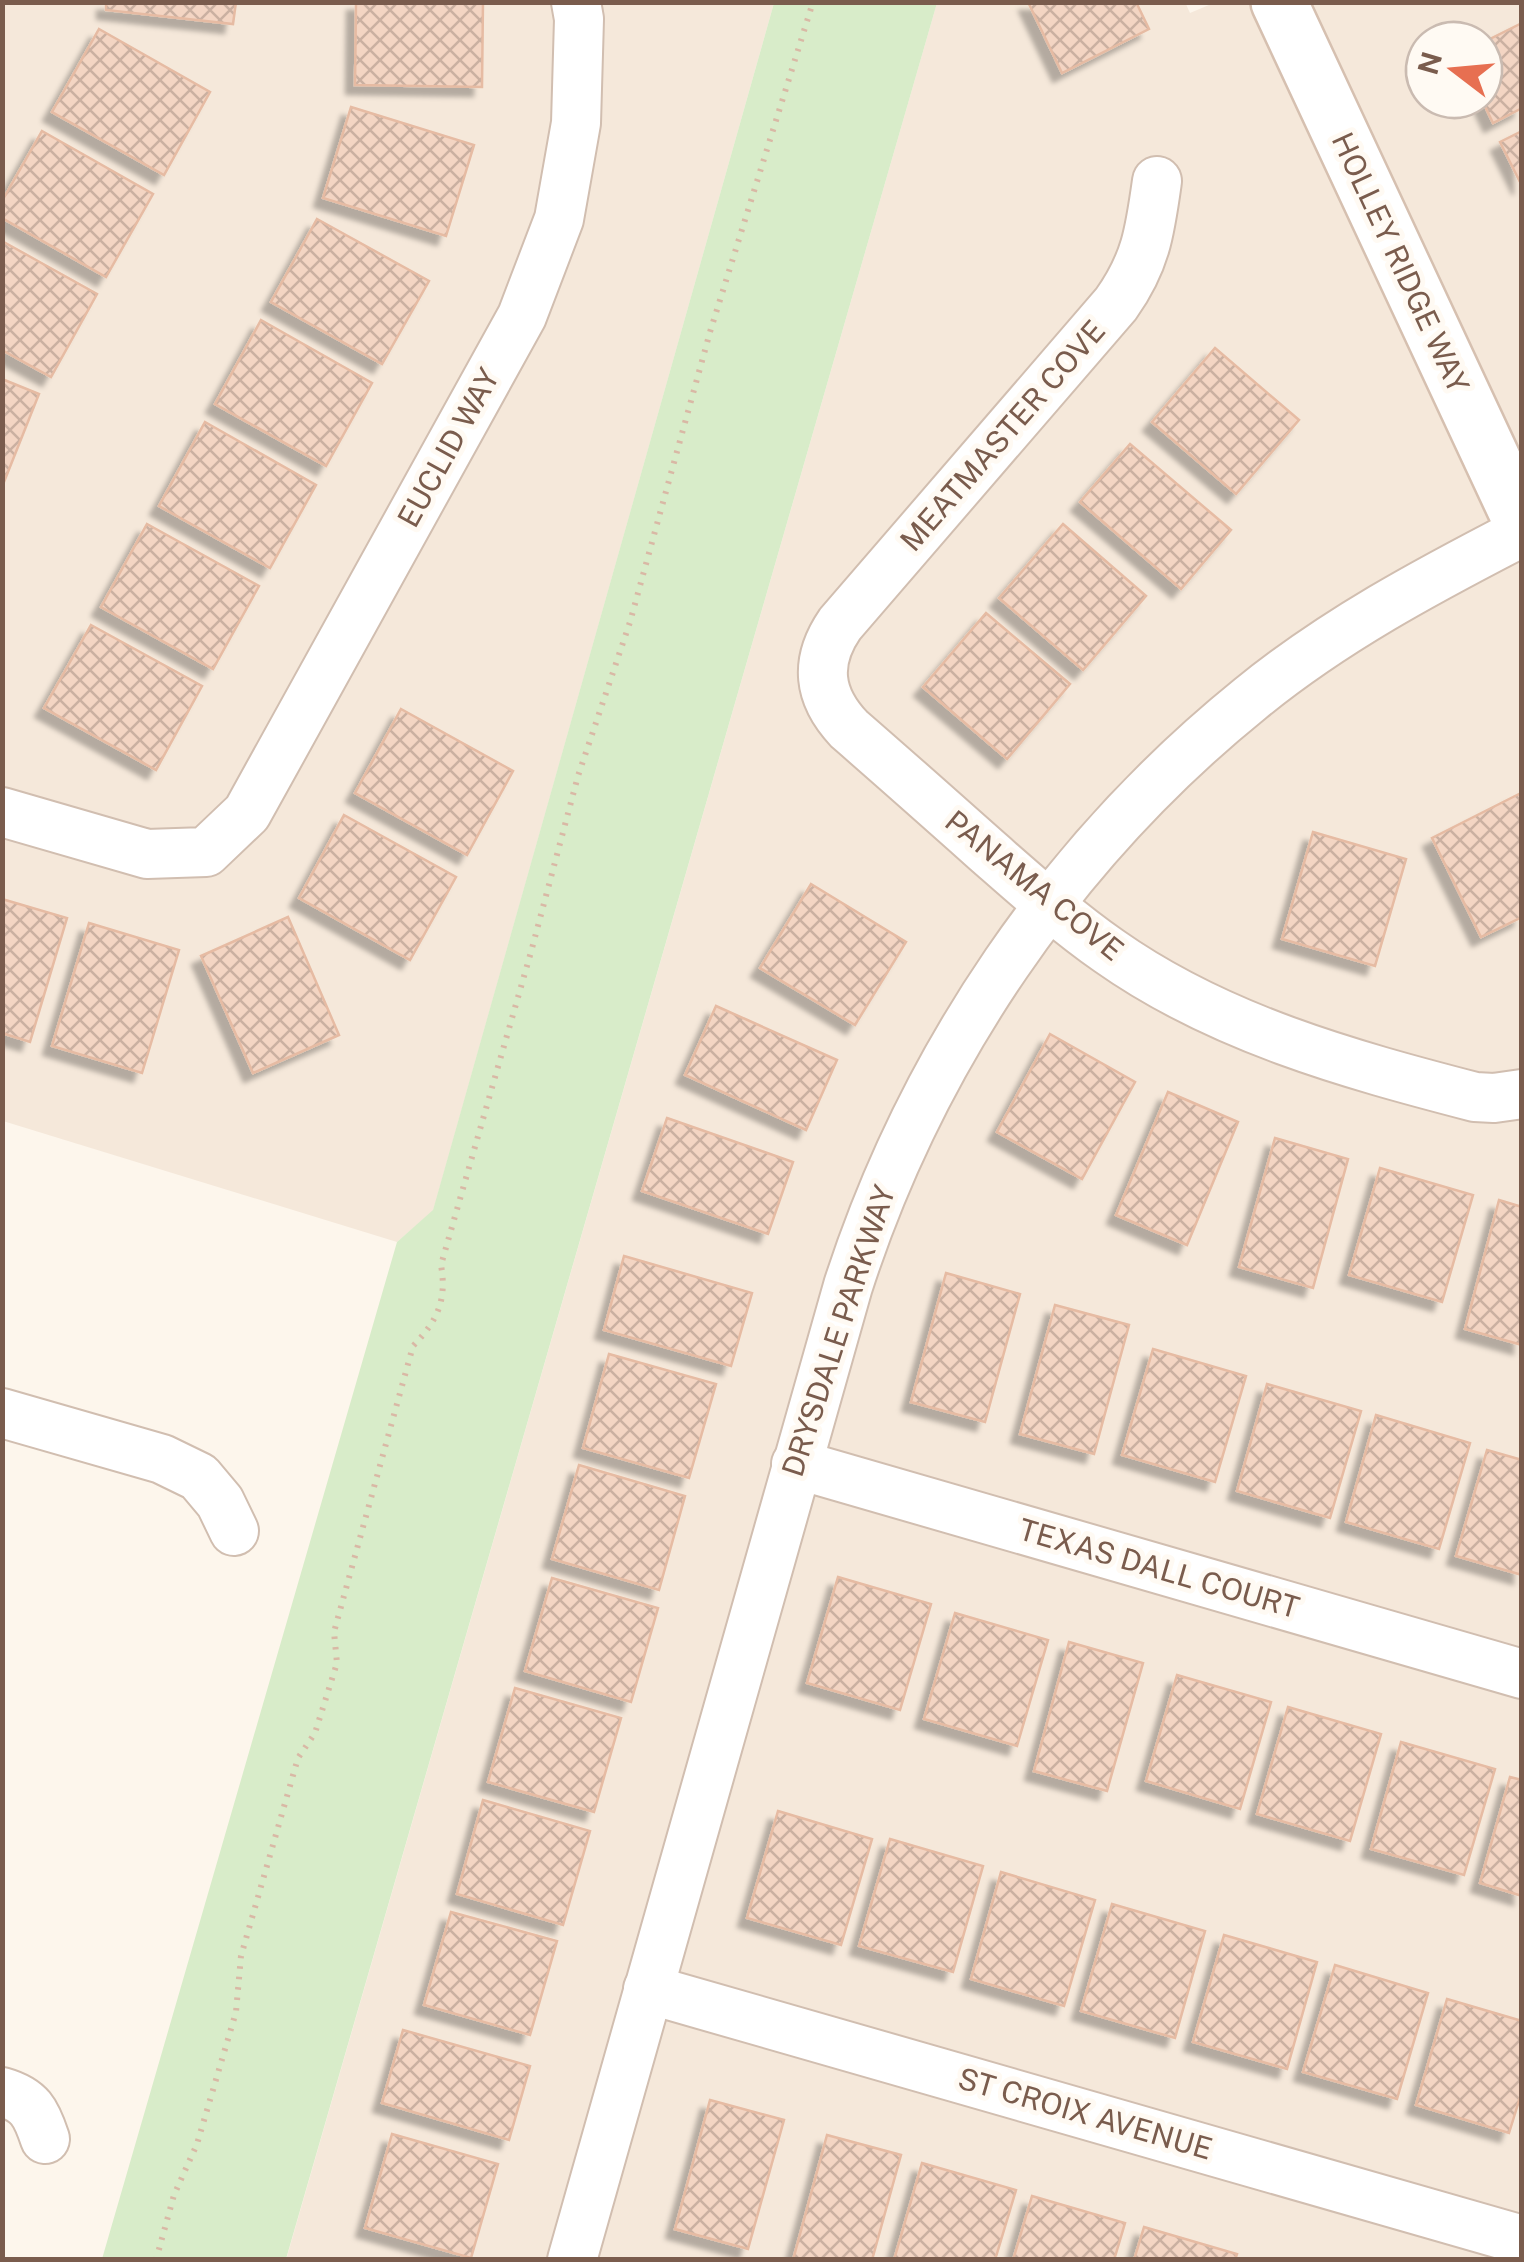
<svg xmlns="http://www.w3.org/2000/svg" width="1524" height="2262" viewBox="0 0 1524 2262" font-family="'Public Sans',sans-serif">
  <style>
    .residential { fill: #f5e8da; fill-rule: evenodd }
    .grass { fill: #d8ecc9 }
    .building { fill: url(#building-cross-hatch); stroke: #e6bba3; stroke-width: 2.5; filter: url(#shadow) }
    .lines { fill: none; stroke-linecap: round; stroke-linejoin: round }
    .street-casing { stroke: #d1beb0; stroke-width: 52 }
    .secondary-casing { stroke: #d6c0b0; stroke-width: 60 }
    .path { stroke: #d9b8a5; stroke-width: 6; stroke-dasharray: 2.5 8; stroke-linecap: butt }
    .street { stroke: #fff; stroke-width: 48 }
    .secondary { stroke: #fff; stroke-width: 55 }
    .labels { text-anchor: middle; stroke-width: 10; stroke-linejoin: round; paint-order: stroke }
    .street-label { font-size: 30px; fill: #7a5c4d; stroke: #fffaf3 }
  </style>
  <defs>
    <pattern id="building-cross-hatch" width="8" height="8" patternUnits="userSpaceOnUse" patternTransform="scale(2.5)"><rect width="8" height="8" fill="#f3d5c3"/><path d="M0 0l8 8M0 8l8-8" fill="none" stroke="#cab0a1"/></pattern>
    <filter id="shadow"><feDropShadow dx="-9" dy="9" stdDeviation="2.5" flood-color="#0004"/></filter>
  </defs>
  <rect width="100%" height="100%" fill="#fdf6ec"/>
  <g class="residential">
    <path d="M1185 2 1190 13 1216 2 1521 3V2259L286 2260 937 3ZM1424 40H1484V100H1424Z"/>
    <polygon points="2,3 774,3 433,1211 397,1242 3,1121"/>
  </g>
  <polygon class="grass" points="774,3 937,3 286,2259 102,2259 397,1242 433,1210"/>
  <g class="building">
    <polygon points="106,2 236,2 233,24 106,10"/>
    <polygon points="356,2 483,2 482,87 355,85"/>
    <polygon points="1028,2 1136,2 1149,29 1062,73"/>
    <polygon points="1522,23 1522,108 1493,123 1482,100 1484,100 1484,42"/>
    <polygon points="99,29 210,92 164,175 52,112"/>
    <polygon points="351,107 474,145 446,236 323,198"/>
    <polygon points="42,131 153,194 106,277 2,218 2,201"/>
    <polygon points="1522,131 1522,186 1500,142"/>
    <polygon points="317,219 429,281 382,364 271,302"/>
    <polygon points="2,241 97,294 51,377 2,350"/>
    <polygon points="261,320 372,383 326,466 215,404"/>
    <polygon points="1215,348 1299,420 1236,494 1152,422"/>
    <polygon points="2,379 39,394 4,482 2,482"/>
    <polygon points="205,422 316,485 270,568 159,506"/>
    <polygon points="1130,444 1231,530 1181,589 1080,502"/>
    <polygon points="147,524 259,586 213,669 101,607"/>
    <polygon points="1063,524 1146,596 1083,670 999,598"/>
    <polygon points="986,613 1070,684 1007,759 923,687"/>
    <polygon points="91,625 202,686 156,770 44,708"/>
    <polygon points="401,709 513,771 467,855 355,793"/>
    <polygon points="1519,794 1522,798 1522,917 1481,937 1432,838"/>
    <polygon points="344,815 456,877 410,960 299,898"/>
    <polygon points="1313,832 1406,859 1375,966 1282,939"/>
    <polygon points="811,884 906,942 855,1025 760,968"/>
    <polygon points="2,899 67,918 30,1042 2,1033"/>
    <polygon points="288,917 339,1035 253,1073 201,956"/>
    <polygon points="89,923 179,950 142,1073 52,1046"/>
    <polygon points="716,1006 837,1060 806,1130 685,1075"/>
    <polygon points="1050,1034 1135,1082 1082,1179 997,1132"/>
    <polygon points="1168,1092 1238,1122 1187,1245 1116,1215"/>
    <polygon points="667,1118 793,1162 768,1234 642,1191"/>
    <polygon points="1275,1138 1348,1159 1313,1288 1239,1267"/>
    <polygon points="1380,1168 1473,1195 1442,1302 1349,1275"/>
    <polygon points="1499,1200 1522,1207 1522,1345 1465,1329"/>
    <polygon points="624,1256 752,1293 731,1366 604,1330"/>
    <polygon points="946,1273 1020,1294 985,1422 911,1402"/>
    <polygon points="1055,1305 1129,1325 1094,1454 1020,1434"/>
    <polygon points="1153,1349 1246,1376 1215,1482 1122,1455"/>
    <polygon points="609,1354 716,1384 689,1478 583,1448"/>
    <polygon points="1267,1384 1361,1411 1330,1518 1237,1491"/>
    <polygon points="1376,1415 1470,1443 1439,1549 1346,1522"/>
    <polygon points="1487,1450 1522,1460 1522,1575 1456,1556"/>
    <polygon points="579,1465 685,1496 659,1590 552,1559"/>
    <polygon points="838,1577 931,1604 900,1710 807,1683"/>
    <polygon points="552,1578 658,1608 631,1702 525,1671"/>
    <polygon points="955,1613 1048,1640 1017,1746 924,1719"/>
    <polygon points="1069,1642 1143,1663 1107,1791 1034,1771"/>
    <polygon points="1177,1675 1271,1702 1240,1809 1146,1781"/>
    <polygon points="515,1688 621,1718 594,1812 488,1782"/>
    <polygon points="1288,1707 1381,1734 1350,1841 1257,1814"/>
    <polygon points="1401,1742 1495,1769 1464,1875 1371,1849"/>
    <polygon points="1510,1777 1522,1780 1522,1896 1480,1883"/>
    <polygon points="483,1800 590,1831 563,1925 457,1894"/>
    <polygon points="778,1811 872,1839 841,1945 747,1918"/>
    <polygon points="890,1839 983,1866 953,1972 859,1946"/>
    <polygon points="1001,1872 1095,1900 1064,2006 971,1979"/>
    <polygon points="1112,1904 1205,1931 1175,2038 1081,2011"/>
    <polygon points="451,1912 557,1941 530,2035 424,2005"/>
    <polygon points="1224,1935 1317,1962 1287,2069 1193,2042"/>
    <polygon points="1335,1965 1428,1993 1397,2099 1303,2072"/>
    <polygon points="1447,1999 1522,2021 1522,2091 1509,2133 1416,2105"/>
    <polygon points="403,2030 530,2066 509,2140 382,2103"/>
    <polygon points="710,2100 784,2120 748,2249 675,2229"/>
    <polygon points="392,2134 498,2164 471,2258 365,2228"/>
    <polygon points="827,2135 901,2155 872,2260 793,2260"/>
    <polygon points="922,2163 1016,2190 995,2260 894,2260"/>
    <polygon points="1032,2196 1125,2223 1114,2260 1013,2260"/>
    <polygon points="1144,2227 1237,2254 1235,2260 1134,2260"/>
  </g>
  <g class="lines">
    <defs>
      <g id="street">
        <path d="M1157 181C1150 231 1146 262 1116 304L840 624C814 662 818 696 849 729 895 769 940 809 986 850 1026 885 1066 921 1109 951 1218 1028 1348 1064 1475 1097L1494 1098 1522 1094"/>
        <polyline points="2,812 147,854 206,852 247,813 522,316 559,219 576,123 579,19 576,2"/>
        <polyline points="2,1413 162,1459 199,1477 220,1502 234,1531"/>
        <polyline points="796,1464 1522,1674"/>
        <polyline points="648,1989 1522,2240"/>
        <path d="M2 2092C30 2100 36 2112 45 2139"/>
        <path d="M572 2260 848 1286C922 1057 1062 851 1250 699 1333 631 1427 581 1522 532"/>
      </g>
      <polyline id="secondary" points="1279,2 1522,523"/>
    </defs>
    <use href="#street" class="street-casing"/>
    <use href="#secondary" class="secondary-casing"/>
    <path class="path" d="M156 2260 174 2195 197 2144 236 2012 241 1956 298 1758 315 1733 337 1663 334 1632 413 1346C438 1320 447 1300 441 1265L531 952 578 776 630 622 710 332 813 2"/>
    <use href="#street" class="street"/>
    <use href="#secondary" class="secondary"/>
  </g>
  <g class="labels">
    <g class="street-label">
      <text transform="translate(1400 263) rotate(65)" y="10">HOLLEY RIDGE WAY</text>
      <text transform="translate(1003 436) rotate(-49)" y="10">MEATMASTER COVE</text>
      <text transform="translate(449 448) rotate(-61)" y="10">EUCLID WAY</text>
      <text transform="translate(1034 886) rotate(39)" y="10">PANAMA COVE</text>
      <text transform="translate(839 1331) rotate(-72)" y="10">DRYSDALE PARKWAY</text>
      <text transform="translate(1159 1569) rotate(16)" y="10">TEXAS DALL COURT</text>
      <text transform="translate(1085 2114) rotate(16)" y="10">ST CROIX AVENUE</text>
    </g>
  </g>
  <rect width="1524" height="2262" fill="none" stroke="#7a5c4d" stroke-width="10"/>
  <g transform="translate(1454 70) rotate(286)"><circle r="48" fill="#fffaf3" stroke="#cabbb1" stroke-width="2.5"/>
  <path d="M0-8L18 38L0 25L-18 38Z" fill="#e76f51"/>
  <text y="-15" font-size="28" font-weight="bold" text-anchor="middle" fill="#7a5c4d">N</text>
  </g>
</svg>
